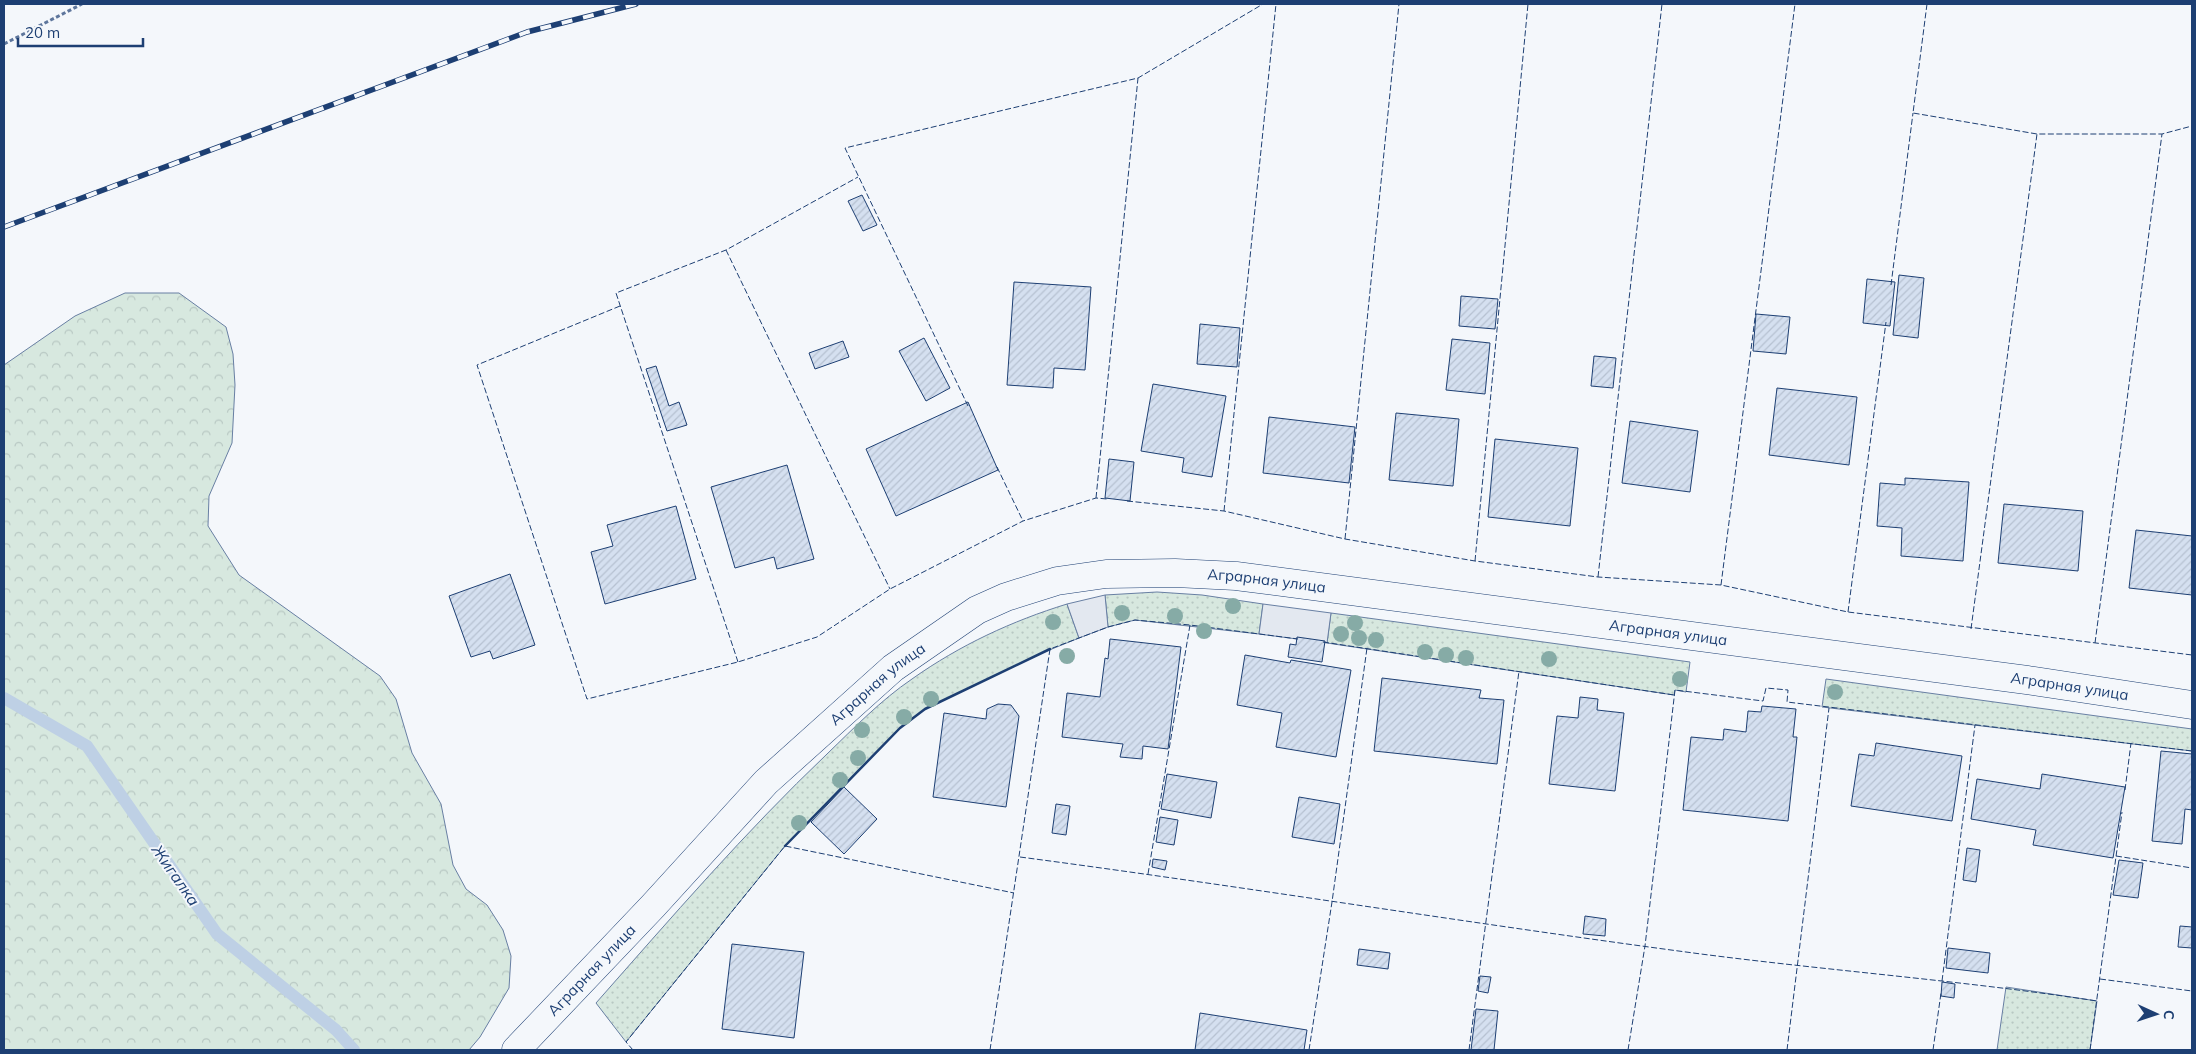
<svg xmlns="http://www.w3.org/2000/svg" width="2196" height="1054" viewBox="0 0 2196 1054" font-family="Mulish,sans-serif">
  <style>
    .grass { fill: url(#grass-dots); stroke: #687fa3 }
    .forest { fill: url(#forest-crowns); stroke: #687fa3 }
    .parking { fill: #e3e8f0; stroke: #687fa3 }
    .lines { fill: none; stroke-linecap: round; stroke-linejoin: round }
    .stream { stroke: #bed0e5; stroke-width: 12 }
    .building { fill: url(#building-hatch); stroke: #1d3f73 }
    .minor-casing { stroke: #1d3f73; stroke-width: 29 }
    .path { stroke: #5e769c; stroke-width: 3; stroke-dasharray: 4 2.5; stroke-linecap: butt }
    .minor { stroke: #f4f7fb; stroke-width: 28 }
    .rail-casing { stroke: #1d3f73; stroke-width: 5.5 }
    .rail { stroke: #f4f7fb; stroke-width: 4; stroke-dasharray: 11; stroke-linecap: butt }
    .fence { stroke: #1d3f73; stroke-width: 1; stroke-dasharray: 6 2.5; stroke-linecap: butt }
    .wall { stroke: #1d3f73; stroke-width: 2.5 }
    .tree { fill: #86aba6 }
    .labels { text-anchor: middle; stroke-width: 4; stroke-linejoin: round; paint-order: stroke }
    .street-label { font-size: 15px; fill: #1d3f73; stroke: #f4f7fb }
    .water-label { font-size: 16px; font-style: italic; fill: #1d3f73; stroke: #f4f7fb }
  </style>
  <defs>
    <pattern id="grass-dots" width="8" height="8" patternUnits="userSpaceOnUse" patternTransform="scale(1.25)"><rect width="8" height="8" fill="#d7e8df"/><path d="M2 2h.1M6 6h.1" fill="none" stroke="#b8c8c3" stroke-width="1.8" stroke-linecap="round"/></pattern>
    <pattern id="forest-crowns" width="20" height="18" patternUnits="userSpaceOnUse" patternTransform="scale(1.25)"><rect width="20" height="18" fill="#d7e8df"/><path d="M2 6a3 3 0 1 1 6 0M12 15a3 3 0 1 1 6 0" fill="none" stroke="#b8c8c3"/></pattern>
    <pattern id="building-hatch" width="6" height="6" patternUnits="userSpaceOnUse" patternTransform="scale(1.25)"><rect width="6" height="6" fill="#d5e0f0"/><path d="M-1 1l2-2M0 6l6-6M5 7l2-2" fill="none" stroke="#b6c1d1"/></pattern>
  </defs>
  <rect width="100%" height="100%" fill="#f4f7fb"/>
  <g class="grass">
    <polygon points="1157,592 1202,595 1263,604 1259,634 1135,620 1108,627 1105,595"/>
    <path d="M1067 604 1079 638 1042 653 925 709 900 728 785 846 626 1042 596 1003C671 918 745 832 827 754 854 728 881 700 912 679 960 645 1012 621 1067 604Z"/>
    <polygon points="1331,613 1690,662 1686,692 1675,690 1674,695 1327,643"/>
    <polygon points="1826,679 2192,729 2192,751 1822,707"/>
    <polygon points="2006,987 2097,1001 2090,1050 1997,1050"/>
  </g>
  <polygon class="forest" points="125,293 179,293 226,327 233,354 235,385 232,443 209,496 208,526 239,575 380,676 396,699 412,753 441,804 453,865 466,889 487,905 503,930 511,956 509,988 480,1037 469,1050 4,1050 4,365 75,316"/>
  <g class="parking">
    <polygon points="1105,595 1108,627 1079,638 1067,604"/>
    <polygon points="1263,604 1331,613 1327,643 1259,634"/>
  </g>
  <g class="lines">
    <polyline class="stream" points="4,698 87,746 217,934 336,1030 354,1050"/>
  </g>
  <g class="building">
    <polygon points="862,195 877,225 863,231 848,201"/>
    <polygon points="1899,275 1924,278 1918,338 1893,335"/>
    <polygon points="1867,279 1895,282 1890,326 1863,323"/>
    <polygon points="1014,282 1091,287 1085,370 1054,368 1053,388 1007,385"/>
    <polygon points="1461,296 1498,299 1495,329 1459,326"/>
    <polygon points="1756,314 1790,317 1786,354 1753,351"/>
    <polygon points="1200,324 1240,328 1237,367 1197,364"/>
    <polygon points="924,338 950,388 926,401 899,351"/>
    <polygon points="1452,339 1490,343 1485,394 1446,390"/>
    <polygon points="843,341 849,357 815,369 809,353"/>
    <polygon points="1594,356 1616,358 1613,388 1591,386"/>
    <polygon points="656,366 669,406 679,402 687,425 667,431 646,369"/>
    <polygon points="1153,384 1226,396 1212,477 1182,472 1184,458 1141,451"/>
    <polygon points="1777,388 1857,397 1849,465 1769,455"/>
    <polygon points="968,402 998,470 896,516 866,449"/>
    <polygon points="1396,413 1459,419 1453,486 1389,480"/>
    <polygon points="1269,417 1355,427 1349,483 1263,473"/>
    <polygon points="1630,421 1698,431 1690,492 1622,483"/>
    <polygon points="1495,439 1578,448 1570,526 1488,517"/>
    <polygon points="1109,459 1134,462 1130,501 1105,498"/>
    <polygon points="787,465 814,559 777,569 774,557 735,568 711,487"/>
    <polygon points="1905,478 1969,482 1963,561 1901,556 1902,528 1877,526 1880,483 1905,485"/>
    <polygon points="2004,504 2083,511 2078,571 1998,563"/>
    <polygon points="676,506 696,579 605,604 591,552 613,546 607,525"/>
    <polygon points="2136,530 2192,536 2192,595 2129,588"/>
    <polygon points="510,574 535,645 493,659 490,651 471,657 449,596"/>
    <polygon points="1297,637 1325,641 1322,662 1288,657 1290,644 1296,645"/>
    <polygon points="1110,639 1181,647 1168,749 1143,746 1142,759 1120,757 1123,744 1062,737 1067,693 1100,697 1105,658 1108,659"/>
    <polygon points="1245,655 1290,663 1291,660 1351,670 1336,757 1276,747 1282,713 1237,705"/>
    <polygon points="1382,678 1481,690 1479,698 1504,700 1497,764 1374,751"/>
    <polygon points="1580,697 1598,699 1597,710 1624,713 1615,791 1549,784 1557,716 1578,718"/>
    <polygon points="998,704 1011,705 1019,716 1006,807 933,797 944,713 986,719 987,709"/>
    <polygon points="1762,706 1796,709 1793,737 1797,737 1788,821 1683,810 1691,737 1723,740 1724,729 1746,732 1748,711 1761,712"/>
    <polygon points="1876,743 1962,756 1952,821 1851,806 1859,754 1874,756"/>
    <polygon points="2161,751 2192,754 2192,810 2185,809 2182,844 2152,841"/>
    <polygon points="1167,774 1217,782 1211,818 1161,809"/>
    <polygon points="2042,774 2125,787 2113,858 2033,845 2036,830 1971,819 1977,779 2040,789"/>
    <polygon points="844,787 877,819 844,854 811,822"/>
    <polygon points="1299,797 1340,804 1334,844 1292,837"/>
    <polygon points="1056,804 1070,806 1066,835 1052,833"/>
    <polygon points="1160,817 1178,820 1174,845 1156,842"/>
    <polygon points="1967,848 1980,850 1976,882 1963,880"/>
    <polygon points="1153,859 1167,861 1165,870 1152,867"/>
    <polygon points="2119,860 2143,863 2138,898 2113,895"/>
    <polygon points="1585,916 1606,919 1605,936 1583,934"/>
    <polygon points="2180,926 2192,927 2192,948 2178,947"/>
    <polygon points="732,944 804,952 794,1038 722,1029"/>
    <polygon points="1948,948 1990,953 1988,973 1946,968"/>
    <polygon points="1359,949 1390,953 1388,969 1357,965"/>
    <polygon points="1480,976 1491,977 1488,993 1478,991"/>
    <polygon points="1942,982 1955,984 1954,998 1941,996"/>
    <polygon points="1476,1009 1498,1011 1494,1050 1471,1050"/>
    <polygon points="1200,1013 1307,1030 1304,1050 1195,1050"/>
  </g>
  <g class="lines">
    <defs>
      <g id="minor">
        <path id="s1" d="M516 1050 653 906 766 782 893 668 977 610 1006 597 1057 581 1106 574 1175 573 1236 576 2027 680 2192 705"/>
      </g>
    </defs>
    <use href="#minor" class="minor-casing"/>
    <polyline class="path" points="4,44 82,4"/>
    <use href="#minor" class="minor"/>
    <defs>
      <polyline id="rail" points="4,227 527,32 636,4"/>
    </defs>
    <use href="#rail" class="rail-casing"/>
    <use href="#rail" class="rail"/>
    <g class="fence">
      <polyline points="1927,4 1913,113 2037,134 2162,134 2192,126"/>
      <polyline points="726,250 890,589"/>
      <polyline points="1891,285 1913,113"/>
      <polyline points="620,306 477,365 587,699 738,662 817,637 890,589 1023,521 1096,498 1107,499"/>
      <polyline points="968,406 845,148 1138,78 1263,4"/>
      <polyline points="997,467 1023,521"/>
      <polyline points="1096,498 1138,78"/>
      <polyline points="1127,501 1224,511 1345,539 1475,561 1598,577 1721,585 1848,612 2192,655"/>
      <polyline points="1224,511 1276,4"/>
      <polyline points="1345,539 1399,4"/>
      <polyline points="1475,561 1528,4"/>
      <polyline points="1598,577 1662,4"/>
      <polyline points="1721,585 1795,4"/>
      <polyline points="1848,612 1886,322"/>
      <polyline points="1971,629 2037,134"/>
      <polyline points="1323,642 1674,695"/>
      <polyline points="2095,643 2162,134"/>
      <polyline points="738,662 616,293 726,250 858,177"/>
      <polyline points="2125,790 2131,743"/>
      <polyline points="2116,856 2192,868"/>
      <path d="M1020 857C1247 887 1474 924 1701 954 1833 971 1966 981 2097 1001"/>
      <polyline points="1148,874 1190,625"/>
      <polyline points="2100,979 2192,991"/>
      <polyline points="1942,981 1975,725"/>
      <polyline points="633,1050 626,1042 785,846 1014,893"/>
      <polyline points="990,1050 1050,649 1108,627 1135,620 1190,625 1298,639"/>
      <polyline points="1309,1050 1332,902 1367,648"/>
      <polyline points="1469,1050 1519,671"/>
      <polyline points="1628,1050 1645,946 1675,690 1763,701 1766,688 1788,690 1787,702 2192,751"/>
      <polyline points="1787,1050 1829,708"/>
      <polyline points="1933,1050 1941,993"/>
      <polyline points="2090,1050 2122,812"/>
    </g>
    <polyline class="wall" points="785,846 900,728 925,709 1050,649"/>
  </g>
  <g class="tree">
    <circle cx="1233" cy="606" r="8"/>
    <circle cx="1122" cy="613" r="8"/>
    <circle cx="1175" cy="616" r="8"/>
    <circle cx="1053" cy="622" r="8"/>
    <circle cx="1355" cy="623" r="8"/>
    <circle cx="1204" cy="631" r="8"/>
    <circle cx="1341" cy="634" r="8"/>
    <circle cx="1359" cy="638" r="8"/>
    <circle cx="1376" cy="640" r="8"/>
    <circle cx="1425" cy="652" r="8"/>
    <circle cx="1446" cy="655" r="8"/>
    <circle cx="1067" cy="656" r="8"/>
    <circle cx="1466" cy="658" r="8"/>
    <circle cx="1549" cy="659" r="8"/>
    <circle cx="1680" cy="679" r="8"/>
    <circle cx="1835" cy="692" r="8"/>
    <circle cx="931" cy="699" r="8"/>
    <circle cx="904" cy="717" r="8"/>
    <circle cx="862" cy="730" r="8"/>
    <circle cx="858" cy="758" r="8"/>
    <circle cx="840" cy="780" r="8"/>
    <circle cx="799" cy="823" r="8"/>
  </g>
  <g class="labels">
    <g class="street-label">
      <text dy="5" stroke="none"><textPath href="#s1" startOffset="935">Аграрная улица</textPath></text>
      <text dy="5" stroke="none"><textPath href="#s1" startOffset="1340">Аграрная улица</textPath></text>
      <text dy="5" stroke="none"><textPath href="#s1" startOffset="515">Аграрная улица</textPath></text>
      <text dy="5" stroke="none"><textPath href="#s1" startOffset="1745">Аграрная улица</textPath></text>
      <text dy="5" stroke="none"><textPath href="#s1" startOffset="110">Аграрная улица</textPath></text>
    </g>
    <g class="water-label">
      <text transform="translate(176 875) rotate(55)" y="6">Жигалка</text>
    </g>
  </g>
  <rect width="2196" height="1054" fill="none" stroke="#1d3f73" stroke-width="10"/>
  <g transform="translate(2156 1014) rotate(93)" stroke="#f4f7fb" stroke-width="4" paint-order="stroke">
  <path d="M0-4L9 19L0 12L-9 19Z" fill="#1d3f73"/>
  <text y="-8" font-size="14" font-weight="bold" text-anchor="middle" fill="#1d3f73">С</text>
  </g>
  <path d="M18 38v8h125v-8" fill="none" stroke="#1d3f73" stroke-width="2.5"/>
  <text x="25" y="38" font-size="15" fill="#1d3f73" stroke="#f4f7fb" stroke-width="4" paint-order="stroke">20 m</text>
</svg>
